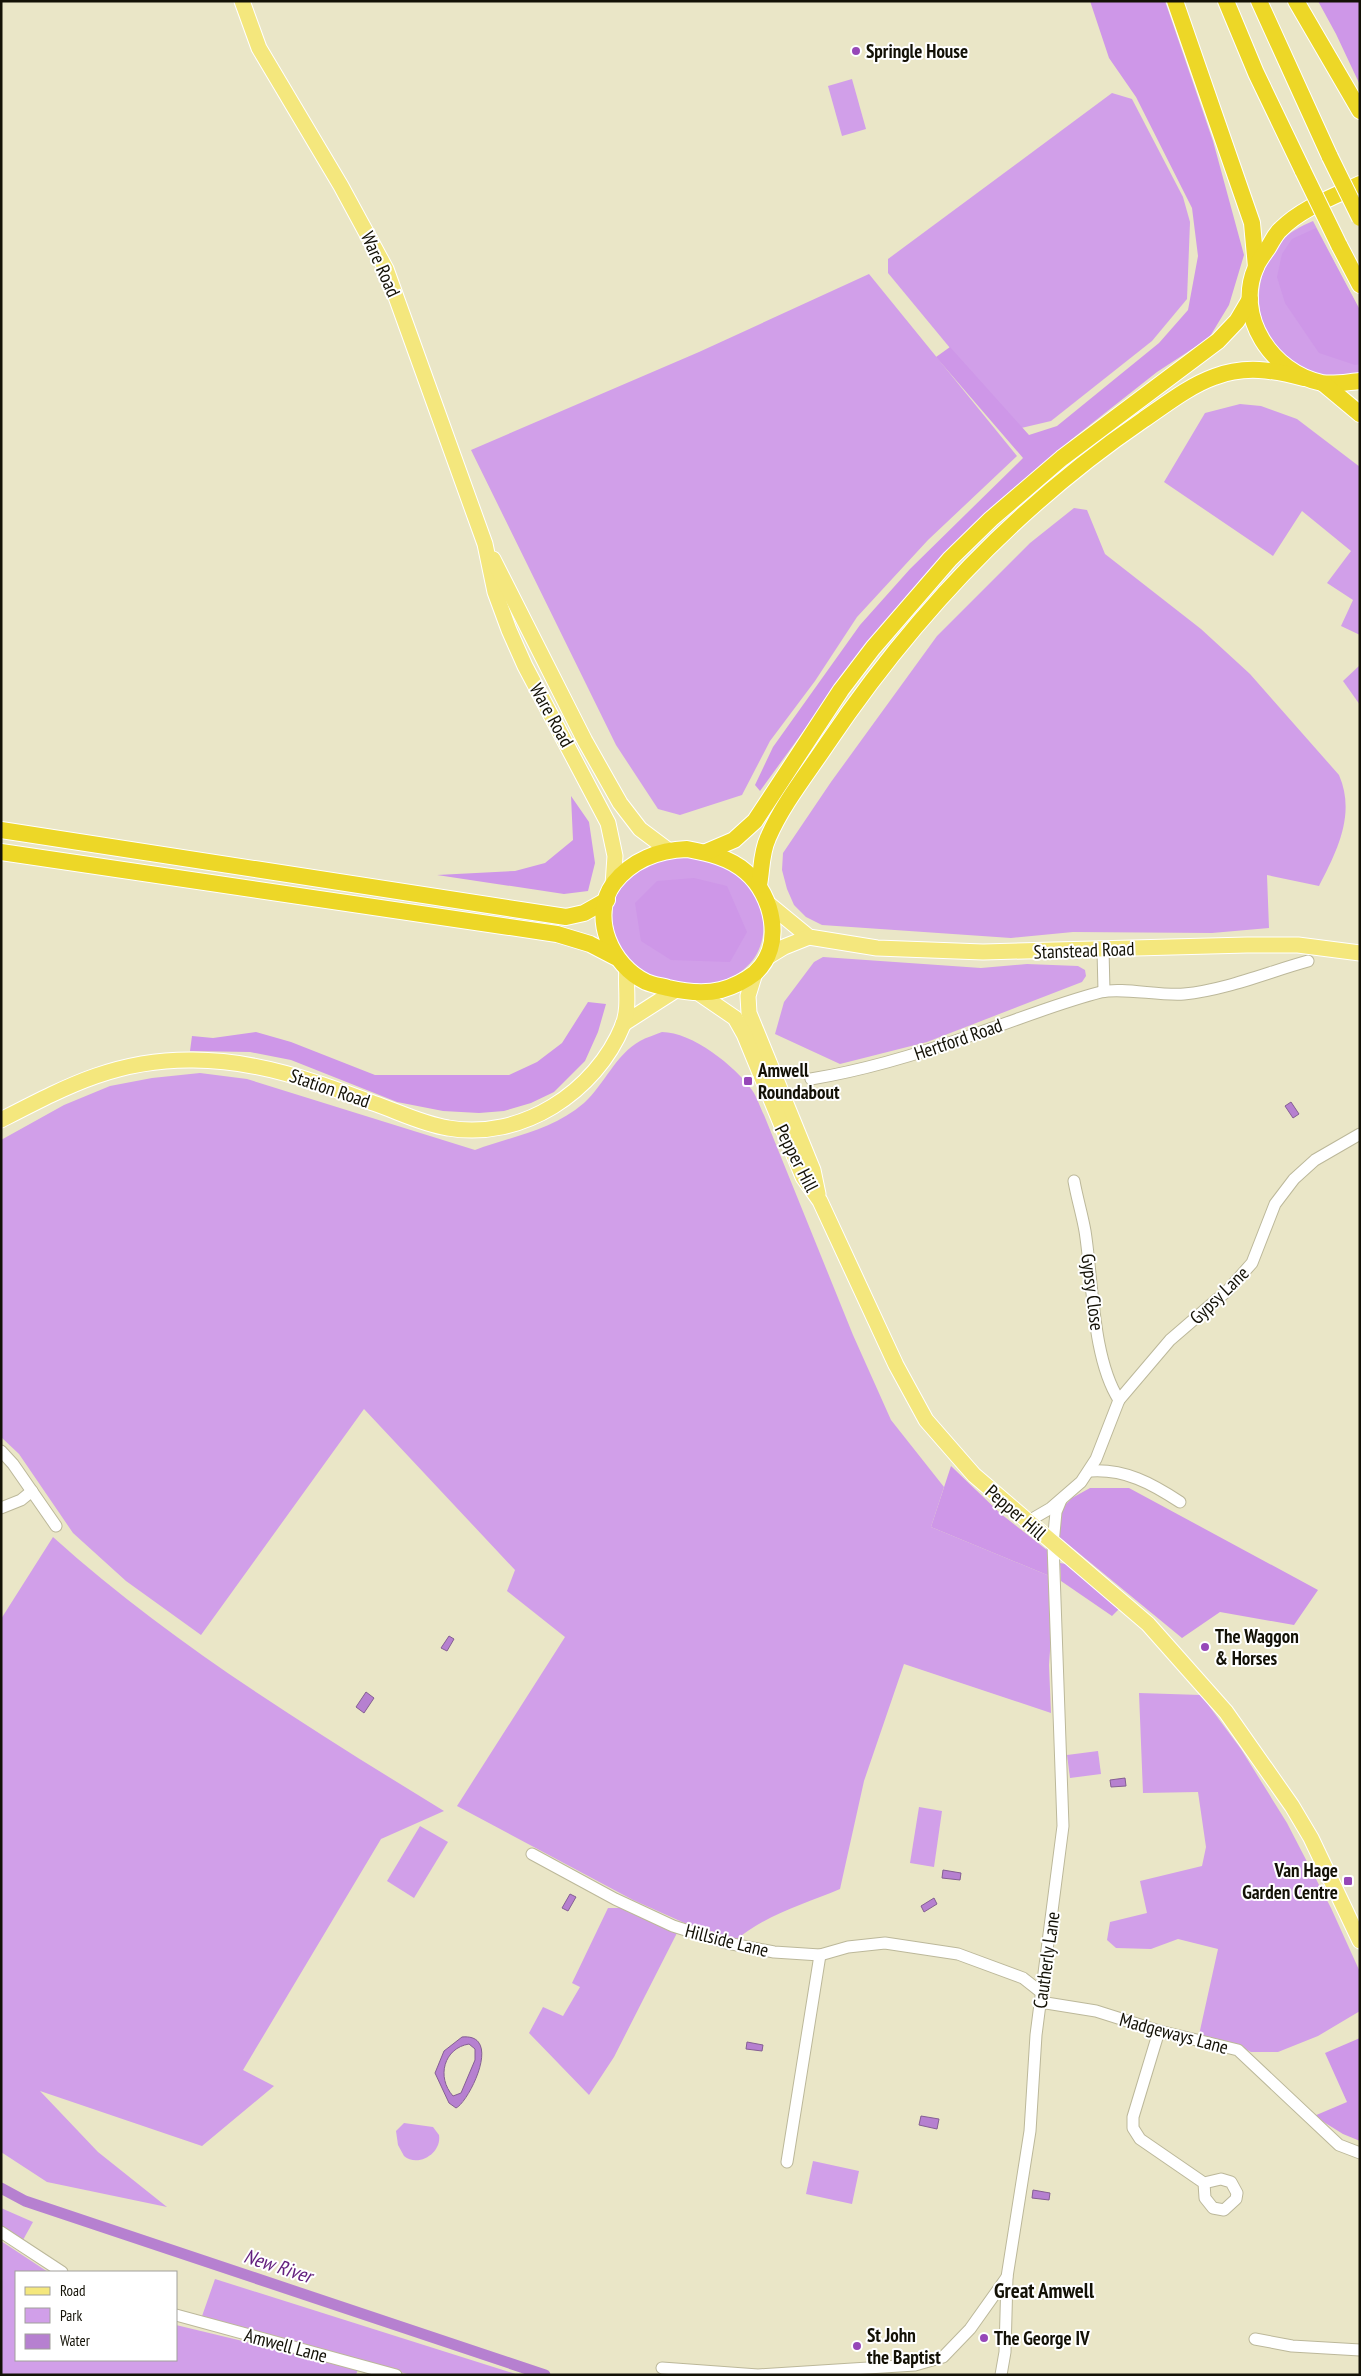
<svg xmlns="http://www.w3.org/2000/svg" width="1361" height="2376" viewBox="0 0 1361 2376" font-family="'PT Sans Narrow',sans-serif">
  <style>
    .green { fill: #d19fe9 }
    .forest { fill: #ce97e8 }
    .water { fill: #b680d0; stroke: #855f93; fill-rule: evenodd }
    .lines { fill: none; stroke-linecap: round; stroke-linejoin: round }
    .canal { stroke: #b680d0; stroke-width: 11 }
    .minor-casing { stroke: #bcb89a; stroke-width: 13 }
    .major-casing { stroke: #fff; stroke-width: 17 }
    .highway-casing { stroke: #fff; stroke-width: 18 }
    .minor { stroke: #fff; stroke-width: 11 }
    .major { stroke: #f4e77d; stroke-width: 15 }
    .highway { stroke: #edd727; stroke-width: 16 }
    .highway-bridge-casing { stroke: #fff; stroke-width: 18; stroke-linecap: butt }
    .highway-bridge { stroke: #edd727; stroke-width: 16 }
    .poi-dot { fill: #9647b8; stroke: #fff; stroke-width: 2 }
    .labels { text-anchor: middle; stroke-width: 4; stroke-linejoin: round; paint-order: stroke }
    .poi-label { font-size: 19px; font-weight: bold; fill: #131106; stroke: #fff; text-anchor: start }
    .street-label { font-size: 19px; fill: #131106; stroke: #fff }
    .water-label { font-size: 20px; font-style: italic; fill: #631f7e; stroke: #fff }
    .quarter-label { font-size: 21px; font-weight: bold; fill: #131106; stroke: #fff }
  </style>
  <rect width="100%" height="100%" fill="#eae6c7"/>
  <g class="green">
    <polygon points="852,79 866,129 842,136 828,86"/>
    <polygon points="1112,93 1132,99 1183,197 1190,222 1187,299 1152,341 1051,421 1017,429 888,273 888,259"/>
    <path d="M1313 221 1360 311V376C1350 376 1338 379 1329 378 1312 375 1297 366 1285 355 1251 325 1251 276 1281 242 1289 232 1301 226 1313 221Z"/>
    <polygon points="869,274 1017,456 928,540 857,617 815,681 770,741 742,795 680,815 658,809 616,745 471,450 699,352"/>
    <polygon points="1240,404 1261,406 1297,419 1360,467 1360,635 1341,626 1353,600 1327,583 1351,551 1302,511 1273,556 1164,482 1205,413"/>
    <path d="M1074 508 1087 510 1105 554 1201 629 1250 674 1339 775C1356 814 1337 851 1319 886L1267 875 1269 928 1212 933 1073 932 1011 938 822 925 806 917 794 905 787 889 782 870 783 853 831 782 937 636 1030 543Z"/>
    <polygon points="1360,665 1360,705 1343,681"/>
    <path d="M665 856C686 856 705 856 725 865 758 879 775 925 755 957 733 991 674 992 642 972 611 953 601 902 629 876 638 867 654 862 665 856Z"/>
    <polygon points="823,957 981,968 1027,964 1078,966 1085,970 1086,976 1082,982 927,1042 840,1064 775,1034 784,1002 814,962"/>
    <path d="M662 1032C692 1032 735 1066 752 1090 757 1097 760 1107 764 1115L853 1335 891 1420 944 1487 931 1527 1052 1577 1053 1608 1049 1665 1051 1713 904 1664 864 1781 840 1889C805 1904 764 1915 735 1941L709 1934 633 1900 457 1806 565 1637 507 1591 515 1570 364 1409 201 1635 126 1581 73 1533 19 1454 1 1437V1140L64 1105 110 1086 152 1078 200 1073 247 1079 475 1150C513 1136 553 1130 584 1103 604 1085 616 1054 640 1041 647 1037 655 1035 662 1032Z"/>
    <path d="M53 1537C172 1644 309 1728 444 1811L381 1839 243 2070 274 2086 202 2146 40 2091 98 2152 167 2207 47 2182 1 2152V1619Z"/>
    <polygon points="1139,1693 1201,1695 1241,1749 1287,1823 1331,1908 1360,1972 1360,2011 1318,2036 1278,2052 1251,2052 1240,2046 1199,2035 1218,1949 1178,1939 1151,1949 1116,1948 1107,1940 1110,1922 1147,1913 1140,1881 1202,1866 1206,1847 1198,1792 1143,1793"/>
    <polygon points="1098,1751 1101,1774 1070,1778 1067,1755"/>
    <polygon points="919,1807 942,1811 934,1867 910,1863"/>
    <polygon points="420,1826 448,1842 414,1898 387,1881"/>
    <polygon points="608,1908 626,1908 677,1933 614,2057 589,2095 529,2033 543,2007 563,2016 580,1987 572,1983"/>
    <path d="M404 2123 433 2127 439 2135C442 2153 418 2168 404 2156L398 2145 396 2131Z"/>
    <polygon points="813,2161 859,2171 852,2204 806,2194"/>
    <polygon points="1,2208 33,2222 23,2240 1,2225"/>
    <polygon points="1,2241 48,2272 16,2272 16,2360 176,2360 176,2325 358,2369 356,2375 1,2375"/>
    <polygon points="215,2279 519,2375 411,2375 201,2319"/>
  </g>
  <g class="forest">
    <polygon points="1090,1 1165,1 1213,141 1244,255 1229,305 1209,338 1157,372 1072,439 987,513 925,576 842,678 760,791 755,785 773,747 860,625 910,569 1023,458 936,357 950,347 1029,435 1057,426 1159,343 1188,310 1198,256 1192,208 1136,97 1109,58"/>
    <polygon points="1318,1 1360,1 1360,85 1336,34"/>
    <polygon points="1316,228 1360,310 1360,364 1355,365 1319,353 1285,303 1277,277 1282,254 1292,239"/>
    <polygon points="571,796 589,822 595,863 588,891 564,894 437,875 515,871 545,863 573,840"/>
    <polygon points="694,878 727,886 747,932 730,962 671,960 641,941 635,903 657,881"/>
    <polygon points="588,1002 606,1004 598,1032 585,1061 554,1092 531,1103 504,1111 479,1113 443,1111 397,1102 291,1060 250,1052 190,1051 192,1036 213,1038 256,1032 291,1042 375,1075 509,1075 537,1062 562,1043"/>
    <polygon points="951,1466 1001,1514 1047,1550 1052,1577 931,1527"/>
    <polygon points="1090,1488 1129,1488 1318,1590 1294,1625 1220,1612 1182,1638 1058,1536 1060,1510 1072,1498"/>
    <polygon points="1060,1563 1066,1564 1119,1609 1112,1616 1061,1581"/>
    <polygon points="1360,2038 1360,2141 1343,2134 1314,2116 1347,2102 1325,2053"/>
  </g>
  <g class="water">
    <polygon points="1291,1102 1299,1114 1293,1118 1285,1106"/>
    <polygon points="449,1636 454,1639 447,1651 441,1648"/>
    <polygon points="366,1692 374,1698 364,1713 356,1707"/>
    <polygon points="1125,1778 1126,1786 1111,1787 1110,1780"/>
    <polygon points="943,1870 961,1873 960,1880 942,1878"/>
    <polygon points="570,1894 576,1897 568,1911 562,1908"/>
    <polygon points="934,1898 937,1904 924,1912 921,1906"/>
    <path d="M462 2037C504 2033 468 2103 456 2108L449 2103 435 2073 444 2051ZM469 2044 475 2049V2060L461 2093 453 2096C436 2077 444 2048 469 2044Z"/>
    <polygon points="747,2042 763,2045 762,2051 746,2049"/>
    <polygon points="921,2116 939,2119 937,2129 919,2125"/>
    <polygon points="1033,2190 1050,2193 1049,2200 1032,2198"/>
  </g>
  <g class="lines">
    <polyline class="canal" points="1,2188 25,2201 545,2375"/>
    <defs>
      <g id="minor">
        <polyline points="1103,950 1104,991"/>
        <path d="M811 1079C866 1070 922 1053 975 1034 1017 1020 1058 1003 1101 992 1122 987 1159 996 1184 994 1226 990 1268 972 1308 961"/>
        <path d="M1074 1181C1077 1198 1082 1214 1085 1231 1093 1281 1092 1358 1119 1400"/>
        <polyline points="1,1451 13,1464 56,1526"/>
        <path d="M1091 1471C1125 1469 1151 1483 1180 1502"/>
        <polyline points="1,1508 21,1500 32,1491"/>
        <polyline points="1027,1522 1051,1508 1081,1482 1096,1459 1119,1400 1170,1340 1228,1290 1252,1263 1275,1204 1294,1179 1315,1160 1360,1134"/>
        <polyline points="532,1854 615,1899 673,1926 727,1943 774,1952 820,1955 848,1947 885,1943 958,1954 1023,1978 1042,1993"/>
        <polyline points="1040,2002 1096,2011 1159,2031 1238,2050 1339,2145 1360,2153"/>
        <polyline points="1159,2031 1133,2117 1133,2128 1140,2139 1204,2183 1221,2179 1231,2182 1237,2193 1236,2199 1224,2210 1213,2208 1205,2198 1204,2183"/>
        <polyline points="787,2162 820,1955"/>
        <polyline points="1,2232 62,2272"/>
        <polyline points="176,2315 396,2375"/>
        <polyline points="1255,2339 1292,2346 1360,2350"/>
        <polyline points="662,2368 758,2375 915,2365 943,2357 970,2329 1007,2277"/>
        <polyline points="1001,2375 1005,2352 1007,2277 1030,2131 1036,2035 1063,1826 1053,1544 1056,1512 1061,1500"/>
      </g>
      <g id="major">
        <polyline points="242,1 259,48 341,186 386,269 485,544 495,592 509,630 525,666 608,823 615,856 613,885"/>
        <polyline points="493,559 585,741 620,803 640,829 668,850"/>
        <polyline points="770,905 809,937 877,948 983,952 1247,945 1298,945 1360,953"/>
        <polyline points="766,958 784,947 809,937"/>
        <polyline points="755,973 748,996 749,1013 813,1170 818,1194"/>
        <polyline points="697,992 735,1018 744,1034 803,1177 820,1201 896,1365 926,1420 974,1475 1148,1624 1226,1712 1292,1806 1311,1838 1360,1941"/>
        <polyline points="623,1024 676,990"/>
        <path d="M1 1120C67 1086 117 1059 193 1060 256 1060 315 1081 373 1103 397 1111 422 1124 448 1128 521 1141 596 1092 623 1025 630 1006 625 987 627 968"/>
      </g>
      <g id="highway">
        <polyline points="1175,1 1252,223 1256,267"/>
        <polyline points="1226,1 1256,73 1303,171"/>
        <polyline points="1259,1 1330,157"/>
        <polyline points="1296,1 1360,111"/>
        <path d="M1360 184C1333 197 1302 208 1281 229 1275 234 1272 242 1268 248 1264 254 1259 260 1256 267 1234 316 1272 373 1322 383 1333 385 1348 382 1360 381"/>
        <polyline points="1339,245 1360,285"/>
        <polyline points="1324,384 1360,414"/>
        <polyline points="1,830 566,917 584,913 607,900"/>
        <path d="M687 849C708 853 729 857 746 872 773 895 785 946 755 973 746 980 732 987 721 990 705 994 685 992 668 988 661 986 653 985 646 982 612 966 589 917 614 883 632 860 659 850 687 849Z"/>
        <polyline points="1,852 557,934 590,944 615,957"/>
        <polyline points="706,852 734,840 755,821 841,690 873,648 950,559 991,519 1062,458 1218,341 1237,321 1250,299"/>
        <path d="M759 885C762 869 761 853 768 838 782 805 807 774 827 744 912 618 1017 506 1143 420 1165 405 1189 386 1214 377 1245 365 1273 370 1304 378"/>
      </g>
    </defs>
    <use href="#minor" class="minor-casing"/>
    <use href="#major" class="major-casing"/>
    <use href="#highway" class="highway-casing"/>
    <use href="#minor" class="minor"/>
    <use href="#major" class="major"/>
    <use href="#highway" class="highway"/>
    <defs>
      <g id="highway-bridge">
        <polyline points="1330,157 1360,218"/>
        <polyline points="1303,171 1339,245"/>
      </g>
    </defs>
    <use href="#highway-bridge" class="highway-bridge-casing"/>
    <use href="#highway-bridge" class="highway-bridge"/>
  </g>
  <g class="poi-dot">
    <circle cx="856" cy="51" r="5"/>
    <rect x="743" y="1076" width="10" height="10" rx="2.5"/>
    <circle cx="1205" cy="1647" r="5"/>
    <rect x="1343" y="1876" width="10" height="10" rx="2.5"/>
    <circle cx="984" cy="2338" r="5"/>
    <circle cx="857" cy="2346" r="5"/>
  </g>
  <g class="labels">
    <g class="poi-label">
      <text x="866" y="58">Springle House</text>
      <text x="758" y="1077">Amwell<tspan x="758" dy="22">Roundabout</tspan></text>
      <text x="1215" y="1643">The Waggon<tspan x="1215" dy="22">&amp; Horses</tspan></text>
      <text x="1338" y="1877" text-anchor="end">Van Hage<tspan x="1338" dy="22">Garden Centre</tspan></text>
      <text x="867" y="2342">St John<tspan x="867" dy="22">the Baptist</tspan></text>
      <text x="994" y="2345">The George IV</text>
    </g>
    <g class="street-label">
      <text transform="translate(381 264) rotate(66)" y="7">Ware Road</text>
      <text transform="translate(552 715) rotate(61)" y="7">Ware Road</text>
      <text transform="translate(1084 950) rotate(-2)" y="7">Stanstead Road</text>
      <text transform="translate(958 1039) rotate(-19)" y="7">Hertford Road</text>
      <text transform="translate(330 1088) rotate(19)" y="7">Station Road</text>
      <text transform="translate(797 1158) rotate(63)" y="7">Pepper Hill</text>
      <text transform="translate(1093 1292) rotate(83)" y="7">Gypsy Close</text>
      <text transform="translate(1219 1295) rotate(-44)" y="7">Gypsy Lane</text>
      <text transform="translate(1016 1512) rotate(41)" y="7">Pepper Hill</text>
      <text transform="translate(727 1940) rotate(14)" y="7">Hillside Lane</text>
      <text transform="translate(1046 1960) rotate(-82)" y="7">Cautherly Lane</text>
      <text transform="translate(1174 2033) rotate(15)" y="7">Madgeways Lane</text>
      <text transform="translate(286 2345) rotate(15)" y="7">Amwell Lane</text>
    </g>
    <g class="water-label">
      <text transform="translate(278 2266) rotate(18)" y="7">New River</text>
    </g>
    <g class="quarter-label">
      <text x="1044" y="2298">Great Amwell</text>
    </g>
  </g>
  <rect width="1361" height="2376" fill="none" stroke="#131106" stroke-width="5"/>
  <rect x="15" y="2271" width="162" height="90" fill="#ffffff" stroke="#a1a09b"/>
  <rect x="25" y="2287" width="25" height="8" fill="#f4e77d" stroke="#a1a09b"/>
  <text x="60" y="2296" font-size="15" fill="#131106">Road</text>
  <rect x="25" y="2308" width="25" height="15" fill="#d19fe9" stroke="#a1a09b"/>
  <text x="60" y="2321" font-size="15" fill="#131106">Park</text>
  <rect x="25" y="2334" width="25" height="15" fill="#b680d0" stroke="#a1a09b"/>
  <text x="60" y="2346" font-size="15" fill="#131106">Water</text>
</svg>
